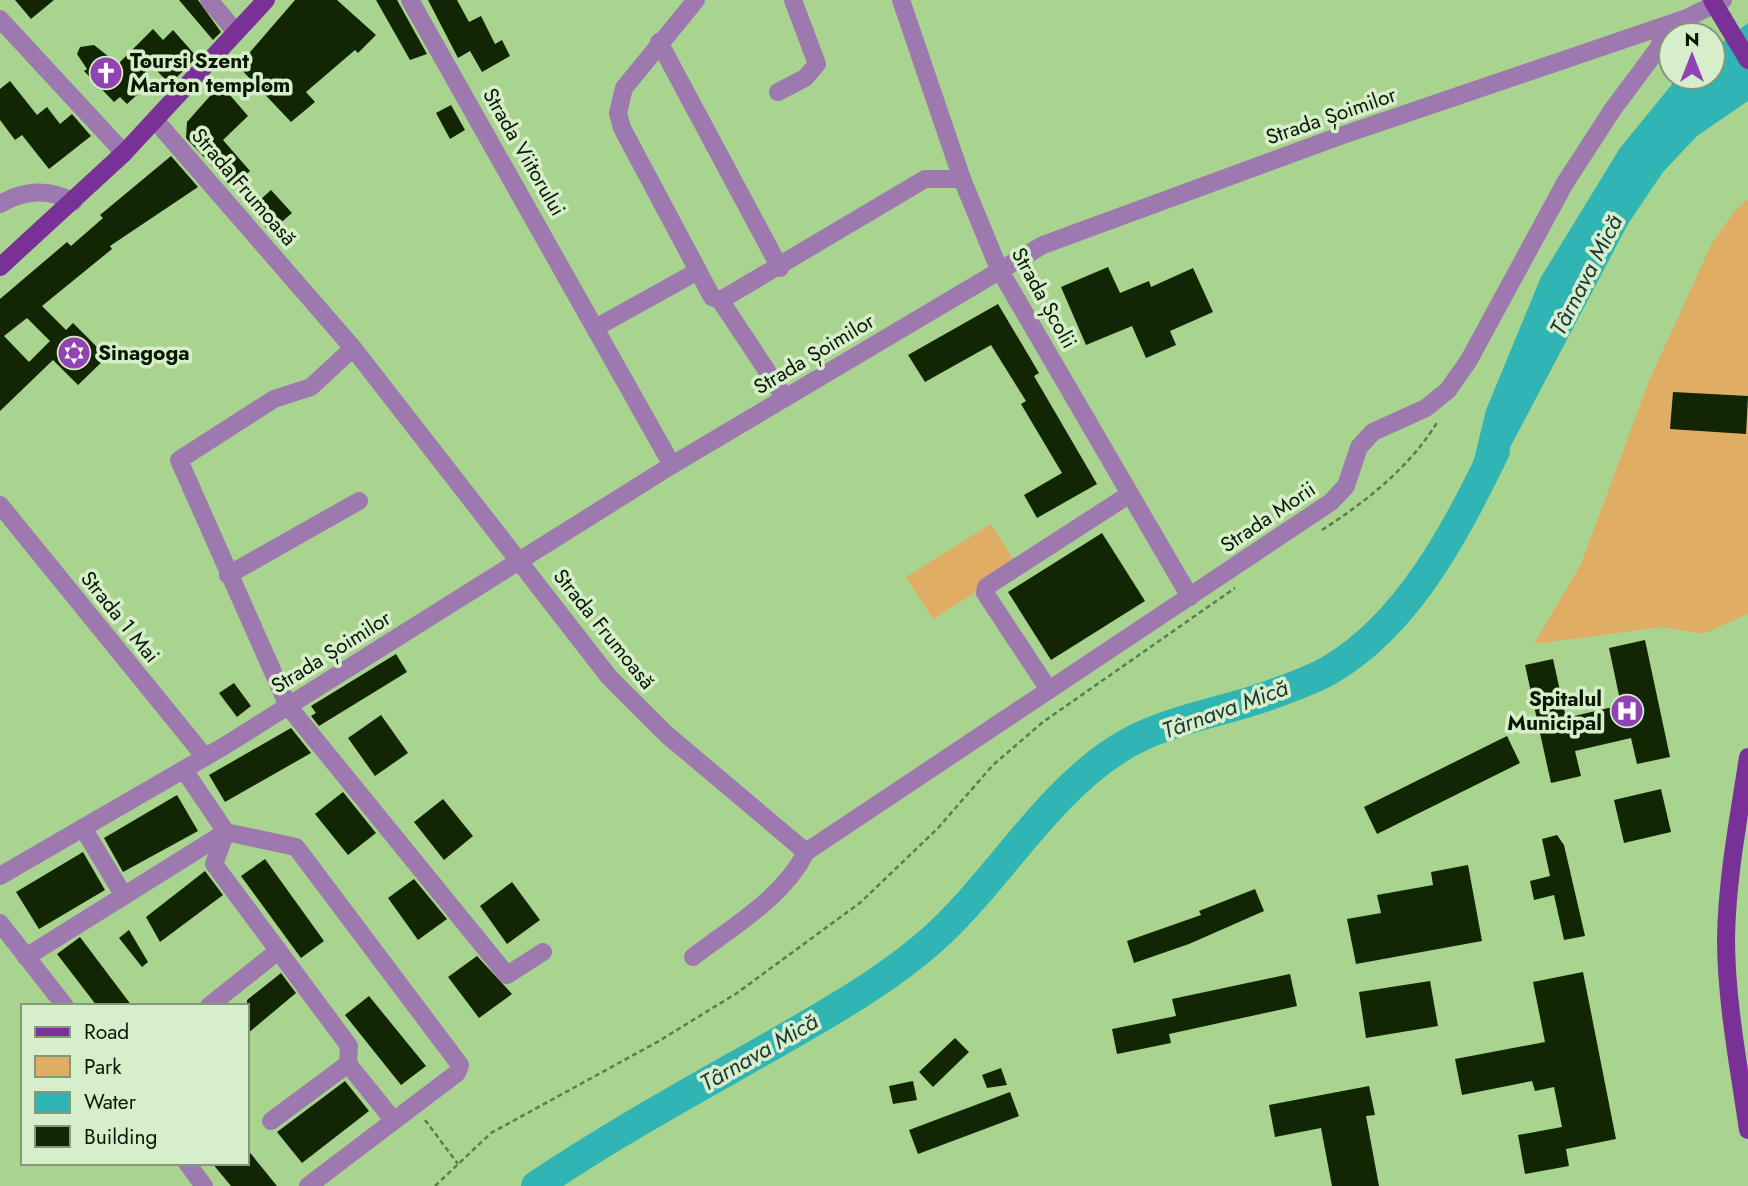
<svg xmlns="http://www.w3.org/2000/svg" width="1748" height="1186" viewBox="0 0 1748 1186" font-family="Jost,sans-serif">
  <style>
    .green { fill: #e0ad65 }
    .water { fill: #30b5b4 }
    .lines { fill: none; stroke-linecap: round; stroke-linejoin: round }
    .river { stroke: #30b5b4; stroke-width: 30 }
    .building { fill: #122604; fill-rule: evenodd }
    .path { stroke: #5d7b4c; stroke-width: 2.5; stroke-dasharray: 5 3.5; stroke-linecap: butt }
    .minor { stroke: #9d79af; stroke-width: 18 }
    .major { stroke: #793197; stroke-width: 18 }
    .labels { text-anchor: middle; stroke-width: 7; stroke-linejoin: round; paint-order: stroke }
    .poi-label { font-size: 21px; font-weight: bold; fill: #071700; stroke: #d7eecb; text-anchor: start }
    .street-label { font-size: 21px; fill: #071700; stroke: #d7eecb }
    .water-label { font-size: 23px; font-style: italic; fill: #1b3636; stroke: #d7eecb }
  </style>
  <rect width="100%" height="100%" fill="#a9d48f"/>
  <g class="green">
    <polygon points="1748,199 1748,614 1703,634 1662,627 1534,644 1581,564 1649,381 1711,245 1733,213"/>
    <polygon points="991,524 1017,566 933,619 906,577"/>
  </g>
  <polygon class="water" points="1748,23 1748,101 1697,136 1663,172 1628,224 1486,493 1469,480 1486,410 1541,277 1620,148 1678,77 1713,77 1713,49"/>
  <g class="lines">
    <path class="river" d="M536 1186C610 1136 688 1093 766 1049 823 1016 882 984 932 940 998 881 1043 797 1118 749 1163 720 1221 713 1270 695 1289 688 1310 681 1328 671 1408 625 1456 531 1495 451"/>
  </g>
  <g class="building">
    <polygon points="15,0 54,0 31,19"/>
    <polygon points="179,0 198,0 221,32 213,40"/>
    <polygon points="295,0 337,0 376,35 358,53 355,50 306,92 315,102 291,122 238,66"/>
    <polygon points="376,0 397,0 427,54 410,60"/>
    <polygon points="428,0 457,0 469,22 481,16 495,44 502,40 510,56 482,72 470,51 458,58"/>
    <polygon points="153,29 163,40 173,30 197,57 170,84 152,66 131,86 138,94 127,104 120,97 114,102 84,71 87,69 77,54 80,47 94,45 118,64"/>
    <polygon points="10,81 37,115 47,107 60,124 72,114 91,136 49,169 22,135 15,140 0,120 0,89"/>
    <polygon points="218,87 223,87 248,116 223,140 250,171 232,187 186,138 187,122"/>
    <polygon points="451,105 465,130 450,139 436,113"/>
    <path d="M171 156 198 187 110 246 112 249 42 306 66 330 73 323 107 357 78 385 53 360 0 411V299L67 242 71 246 103 218 100 215ZM27 318 50 341 29 362 4 336Z"/>
    <polygon points="271,190 292,213 270,232 250,209"/>
    <polygon points="1108,267 1120,293 1149,281 1151,287 1193,268 1213,312 1170,331 1176,345 1146,358 1132,326 1086,345 1061,287"/>
    <polygon points="998,304 1039,373 1034,376 1097,484 1037,518 1024,495 1062,473 1021,404 1026,401 991,345 925,382 908,355"/>
    <polygon points="1673,392 1748,396 1746,434 1670,429"/>
    <polygon points="1102,533 1145,601 1051,660 1008,592"/>
    <polygon points="1645,640 1670,757 1637,764 1631,738 1575,751 1581,776 1551,783 1525,665 1553,659 1566,718 1621,705 1609,648"/>
    <polygon points="396,654 407,672 319,726 311,716 316,713 311,706"/>
    <polygon points="234,683 251,706 237,717 219,693"/>
    <polygon points="381,715 408,753 375,776 348,738"/>
    <polygon points="291,728 311,753 225,802 209,775"/>
    <polygon points="1507,736 1520,763 1377,834 1364,807"/>
    <polygon points="1661,789 1671,832 1624,843 1614,800"/>
    <polygon points="343,792 376,833 348,855 315,814"/>
    <polygon points="177,795 198,831 123,872 104,838"/>
    <polygon points="443,799 473,836 444,860 414,822"/>
    <polygon points="1557,835 1564,845 1585,936 1564,940 1554,895 1534,900 1530,881 1550,876 1542,839"/>
    <polygon points="83,852 105,890 39,929 16,892"/>
    <polygon points="265,859 324,941 301,958 241,876"/>
    <polygon points="1468,865 1482,941 1356,964 1347,919 1381,913 1377,895 1433,885 1431,872"/>
    <polygon points="205,871 223,895 160,942 146,917"/>
    <polygon points="414,879 447,919 418,940 388,898"/>
    <polygon points="512,882 540,920 507,944 480,906"/>
    <polygon points="1255,889 1264,911 1189,944 1134,963 1127,941 1201,915 1199,911"/>
    <polygon points="129,930 148,962 142,967 119,938"/>
    <polygon points="80,937 132,1006 97,1006 57,954"/>
    <polygon points="477,956 512,994 479,1018 448,977"/>
    <polygon points="1583,972 1616,1139 1566,1149 1569,1166 1525,1174 1518,1135 1562,1127 1554,1087 1535,1091 1532,1081 1462,1095 1455,1059 1545,1042 1533,982"/>
    <polygon points="281,973 296,993 247,1034 247,1000"/>
    <polygon points="1290,974 1297,1006 1169,1034 1171,1043 1117,1054 1112,1029 1176,1016 1172,999"/>
    <polygon points="1430,981 1438,1026 1366,1038 1359,992"/>
    <polygon points="369,996 426,1066 401,1085 345,1015"/>
    <polygon points="955,1038 969,1052 933,1087 919,1072"/>
    <polygon points="1001,1068 1007,1085 987,1088 982,1075"/>
    <polygon points="345,1081 369,1111 302,1163 277,1132"/>
    <polygon points="913,1081 917,1100 893,1104 889,1086"/>
    <polygon points="1369,1086 1375,1115 1366,1116 1379,1186 1332,1186 1321,1128 1275,1137 1269,1105"/>
    <polygon points="1010,1092 1019,1116 918,1154 909,1130"/>
    <polygon points="247,1149 277,1186 231,1186 212,1163 247,1163"/>
  </g>
  <g class="lines">
    <g class="path">
      <path d="M1322 530C1367 501 1410 467 1438 421"/>
      <polyline points="425,1120 458,1164"/>
      <polyline points="435,1186 491,1133 659,1041 737,993 861,902 938,828 993,765 1043,722 1235,588"/>
    </g>
    <g class="minor">
      <polyline points="209,0 236,32"/>
      <polyline points="410,0 672,465"/>
      <polyline points="696,0 624,88 618,113 622,128 712,297 720,300 726,297 925,179 962,179"/>
      <polyline points="901,0 962,179 999,269 1190,597"/>
      <polyline points="0,19 124,153"/>
      <polyline points="659,42 780,268"/>
      <polyline points="778,92 805,78 817,64 793,0"/>
      <polyline points="155,120 353,348 609,677 666,734 806,852"/>
      <path d="M0 204C23 190 50 188 73 202"/>
      <polyline points="720,300 785,398"/>
      <polyline points="597,327 698,271"/>
      <polyline points="353,348 311,387 274,399 179,460 288,706 507,975 543,952"/>
      <polyline points="0,505 205,757"/>
      <polyline points="228,575 359,501"/>
      <polyline points="1049,690 985,593 986,587 1130,494"/>
      <polyline points="184,770 226,832 296,847 460,1065 457,1073 308,1186"/>
      <polyline points="83,828 124,896"/>
      <polyline points="226,832 214,864 349,1046 348,1064 271,1121"/>
      <polyline points="806,852 1331,502 1346,486 1359,447 1373,432 1426,408 1448,390 1469,360 1565,183 1613,109 1660,46 1661,27"/>
      <polyline points="0,876 226,745 672,465 1043,245 1340,136 1687,18 1723,0"/>
      <polyline points="0,923 65,1006"/>
      <polyline points="26,957 226,832"/>
      <path d="M693 957C732 927 784 897 806 852"/>
      <polyline points="209,1006 278,951"/>
      <polyline points="348,1064 394,1121"/>
      <polyline points="187,1163 204,1186"/>
    </g>
    <g class="major">
      <polyline points="1712,0 1748,60"/>
      <polyline points="0,267 124,153 266,0"/>
      <path d="M1748 757C1739 817 1727 877 1726 938 1726 1002 1739 1067 1748 1130"/>
    </g>
  </g>
  <defs>
    <symbol id="church-disc" viewBox="-11 -11 22 22"><circle r="9.5" fill="#9143b3" stroke="#d7eecb"/><path d="M-1.2-6h2.4v3.5h3.3v2.4h-3.3V6h-2.4V-.1h-3.3v-2.4h3.3Z" fill="#fff"/></symbol>
    <symbol id="synagogue-disc" viewBox="-11 -11 22 22"><circle r="9.5" fill="#9143b3" stroke="#d7eecb"/><path d="M0-6.5L5.6 3.2H-5.6ZM0 6.5L5.6-3.2H-5.6Z" fill="#fff"/></symbol>
    <symbol id="hospital-disc" viewBox="-11 -11 22 22"><circle r="9.5" fill="#9143b3" stroke="#d7eecb"/><path d="M-5-5h3v3.5h4V-5h3V5h-3V1.5h-4V5h-3Z" fill="#fff"/></symbol>
  </defs>
  <g fill-rule="evenodd">
    <use href="#church-disc" x="87" y="54" width="38" height="38"/>
    <use href="#synagogue-disc" x="55" y="334" width="38" height="38"/>
    <use href="#hospital-disc" x="1608" y="692" width="38" height="38"/>
  </g>
  <g class="labels">
    <g class="poi-label">
      <text x="130" y="68">Toursi Szent<tspan x="130" dy="24">Marton templom</tspan></text>
      <text x="98" y="360">Sinagoga</text>
      <text x="1602" y="706" text-anchor="end">Spitalul<tspan x="1602" dy="24">Municipal</tspan></text>
    </g>
    <g class="street-label">
      <text transform="translate(1331 116) rotate(-19)" y="7">Strada Șoimilor</text>
      <text transform="translate(524 152) rotate(60)" y="7">Strada Viitorului</text>
      <text transform="translate(244 187) rotate(49)" y="7">Strada Frumoasă</text>
      <text transform="translate(1044 298) rotate(61)" y="7">Strada Școlii</text>
      <text transform="translate(814 354) rotate(-31)" y="7">Strada Șoimilor</text>
      <text transform="translate(1268 517) rotate(-34)" y="7">Strada Morii</text>
      <text transform="translate(120 617) rotate(51)" y="7">Strada 1 Mai</text>
      <text transform="translate(604 629) rotate(51)" y="7">Strada Frumoasă</text>
      <text transform="translate(331 652) rotate(-32)" y="7">Strada Șoimilor</text>
    </g>
    <g class="water-label">
      <text transform="translate(1586 275) rotate(-63)" y="8">Târnava Mică</text>
      <text transform="translate(1225 709) rotate(-20)" y="8">Târnava Mică</text>
      <text transform="translate(759 1052) rotate(-30)" y="8">Târnava Mică</text>
    </g>
  </g>
  <rect x="21" y="1004" width="228" height="161" fill="#d7eecb" stroke="#84987a" stroke-width="2"/>
  <rect x="35" y="1027" width="35" height="10" fill="#793197" stroke="#84987a" stroke-width="2"/>
  <text x="84" y="1039" font-size="21" fill="#071700">Road</text>
  <rect x="35" y="1056" width="35" height="21" fill="#e0ad65" stroke="#84987a" stroke-width="2"/>
  <text x="84" y="1074" font-size="21" fill="#071700">Park</text>
  <rect x="35" y="1092" width="35" height="21" fill="#30b5b4" stroke="#84987a" stroke-width="2"/>
  <text x="84" y="1109" font-size="21" fill="#071700">Water</text>
  <rect x="35" y="1126" width="35" height="21" fill="#122604" stroke="#84987a" stroke-width="2"/>
  <text x="84" y="1144" font-size="21" fill="#071700">Building</text>
  <g transform="translate(1692 56)"><circle r="33" fill="#d7eecb" stroke="#84987a" stroke-width="2"/>
  <path d="M0-5L12 26L0 18L-12 26Z" fill="#9143b3"/>
  <text y="-10" font-size="19" font-weight="bold" text-anchor="middle" fill="#071700">N</text>
  </g>
</svg>
